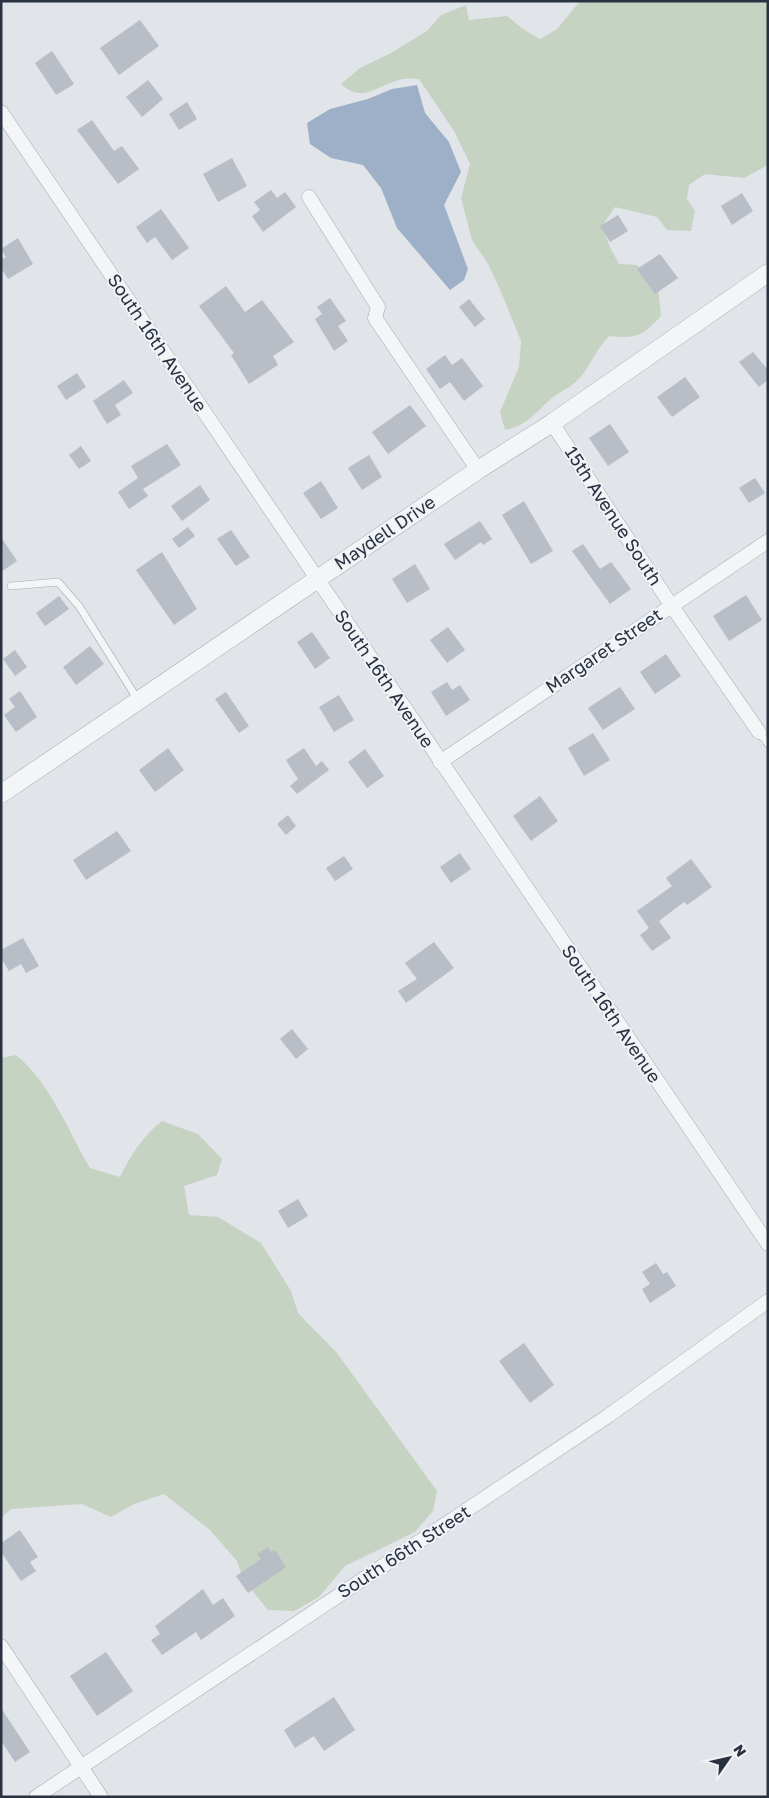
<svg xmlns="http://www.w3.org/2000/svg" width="769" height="1798" viewBox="0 0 769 1798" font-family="'Golos Text',sans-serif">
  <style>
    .green { fill: #c6d3c2 }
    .water { fill: #9eb0c7 }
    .building { fill: #b8bdc6 }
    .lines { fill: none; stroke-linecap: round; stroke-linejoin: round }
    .service-casing { stroke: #a6abb3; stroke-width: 8 }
    .minor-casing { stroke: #a6abb3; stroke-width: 15 }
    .tertiary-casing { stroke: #a6abb3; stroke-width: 19 }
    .service { stroke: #f4f5f7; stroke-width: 7 }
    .minor { stroke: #f4f5f7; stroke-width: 14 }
    .tertiary { stroke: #f4f5f7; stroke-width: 18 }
    .labels { text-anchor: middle; stroke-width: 4; stroke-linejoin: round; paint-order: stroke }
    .street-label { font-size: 18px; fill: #2a3140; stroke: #f0f3f7 }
  </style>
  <rect width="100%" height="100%" fill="#e1e4e9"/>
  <g class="green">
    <path d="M580 1H768V165L744 178 705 174 689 185 687 199 695 211 691 231 667 230 657 217 615 207 602 226 609 245 619 264 637 265 658 287 661 316C643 336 636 339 609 336 596 350 593 360 583 374 576 385 562 390 552 398 536 412 527 426 505 430L500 412 519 367 521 341 499 287 488 264 472 240 461 198 470 164 454 131 419 79C411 79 404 78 396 81 375 87 362 103 341 84L360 68 391 53 427 31 441 15 466 5 469 20 507 16 523 29 540 39 557 29Z"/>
    <path d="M16 1055C51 1084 67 1129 90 1168L120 1177C131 1155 142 1137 162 1121L198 1134 222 1159 217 1175 184 1186 189 1215 218 1217 261 1243 291 1291 298 1313 337 1353 437 1491 433 1511 415 1532 345 1566 319 1597 294 1611 268 1610 243 1579 237 1561 210 1530 164 1494 134 1504 111 1517 82 1504 11 1509 1 1518V1058Z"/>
  </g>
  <polygon class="water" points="417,85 425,113 449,142 461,172 444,205 468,269 464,280 450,290 397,228 381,188 363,165 331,158 310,144 307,123 330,109 368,99 392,89"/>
  <g class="building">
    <polygon points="140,20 159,46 119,75 100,48"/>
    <polygon points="52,51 74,84 56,95 35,63"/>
    <polygon points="148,80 163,99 142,117 126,97"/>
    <polygon points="187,102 197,119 179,130 169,114"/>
    <polygon points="92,120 114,151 122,146 139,169 118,184 77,130"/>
    <polygon points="232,158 247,186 218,202 203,174"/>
    <polygon points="271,190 277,198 285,192 296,207 263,232 252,216 260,210 254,202"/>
    <polygon points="742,193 753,211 732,225 721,206"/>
    <polygon points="161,209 189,248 172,260 155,237 147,243 136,227"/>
    <polygon points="618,215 628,231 610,242 600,226"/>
    <polygon points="18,238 33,264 8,279 1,268 1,260 6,257 1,249"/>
    <polygon points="660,254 678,278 655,294 637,269"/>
    <polygon points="226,286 245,312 262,300 294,342 273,356 278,365 249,384 231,355 234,353 199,306"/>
    <polygon points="330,298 346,321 338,326 348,341 334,351 315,319 322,314 317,307"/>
    <polygon points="469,299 485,319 475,327 459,307"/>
    <polygon points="753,352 768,370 768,380 759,387 739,362"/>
    <polygon points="445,355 452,365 462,358 483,386 464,401 450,382 440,389 426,369"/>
    <polygon points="77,373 86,387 66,400 57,386"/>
    <polygon points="685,377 700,397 672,417 657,397"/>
    <polygon points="124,380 133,393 115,405 121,415 107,424 93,401"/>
    <polygon points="410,405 426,426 388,454 372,432"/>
    <polygon points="610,424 629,452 608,466 589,438"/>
    <polygon points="167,444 181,465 143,489 148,496 129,509 118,492 138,478 131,466"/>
    <polygon points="81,446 91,461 79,469 69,455"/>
    <polygon points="369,455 382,477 362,490 348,468"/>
    <polygon points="755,478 765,493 749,503 739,488"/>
    <polygon points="321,481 338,508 321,519 303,493"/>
    <polygon points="200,485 210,500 182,521 171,506"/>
    <polygon points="524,501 553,551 531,564 502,515"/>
    <polygon points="480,521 492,539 483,545 481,542 455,560 444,544"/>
    <polygon points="188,527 195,536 179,548 172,539"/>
    <polygon points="231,530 250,557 236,566 217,539"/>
    <polygon points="1,537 17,561 1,572"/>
    <polygon points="583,544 600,569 611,562 631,589 610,604 572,551"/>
    <polygon points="162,552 197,609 174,625 136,570"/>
    <polygon points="415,564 430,589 407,603 392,579"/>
    <polygon points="746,595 762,620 729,641 713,616"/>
    <polygon points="59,596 69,609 45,626 36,613"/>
    <polygon points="448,627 465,650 447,663 430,640"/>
    <polygon points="312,632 330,658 315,669 297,642"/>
    <polygon points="90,646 104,664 76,685 63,667"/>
    <polygon points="15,650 27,667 15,676 3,659"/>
    <polygon points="666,654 681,676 655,694 640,672"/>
    <polygon points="447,682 452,690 460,685 470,700 446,716 431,692"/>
    <polygon points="620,687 635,709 603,730 588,708"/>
    <polygon points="20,691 37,717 16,732 4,715 15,707 9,699"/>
    <polygon points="226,692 249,726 239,733 215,699"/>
    <polygon points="339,695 354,720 334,732 319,707"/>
    <polygon points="593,733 610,760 584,776 568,748"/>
    <polygon points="168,748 184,770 155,792 139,770"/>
    <polygon points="304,748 316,766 322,761 329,770 297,794 290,786 298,779 286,760"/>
    <polygon points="365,749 384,776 367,788 348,762"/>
    <polygon points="540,796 558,821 531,841 513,816"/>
    <polygon points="288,815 296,826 286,835 277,824"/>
    <polygon points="117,831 131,851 86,880 73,860"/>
    <polygon points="460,853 471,869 451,883 440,867"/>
    <polygon points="344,856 353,869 335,881 326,868"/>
    <polygon points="691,859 712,887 687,905 684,902 659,921 671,938 652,951 640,935 649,928 637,911 672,886 666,878"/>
    <polygon points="23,938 39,966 26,973 21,964 9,971 1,958 1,950"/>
    <polygon points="434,942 454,968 406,1003 398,991 417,979 405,963"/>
    <polygon points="292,1029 308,1049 296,1059 280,1039"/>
    <polygon points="298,1199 308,1216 288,1228 278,1211"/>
    <polygon points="656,1263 663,1274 667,1272 676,1286 650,1303 642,1289 650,1284 642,1272"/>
    <polygon points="524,1343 554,1385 530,1403 499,1361"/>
    <polygon points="20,1530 38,1557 30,1562 36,1571 21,1581 1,1552 1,1543"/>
    <polygon points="268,1547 271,1552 275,1550 286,1567 248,1593 236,1576 261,1559 257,1554"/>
    <polygon points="203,1589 213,1605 223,1598 235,1616 201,1640 196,1632 162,1655 151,1640 160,1634 155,1626"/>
    <polygon points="106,1652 133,1691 97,1716 70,1676"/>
    <polygon points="334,1697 355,1730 324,1751 314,1736 295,1748 284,1730"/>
    <polygon points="1,1708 30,1752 15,1762 1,1741"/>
  </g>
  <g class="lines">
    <defs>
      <g id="service">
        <polyline points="11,586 58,582 79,606 138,700"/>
        <polyline points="759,732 768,744"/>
      </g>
      <g id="minor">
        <polyline points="1,112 768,1244"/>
        <polyline points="309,197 378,307 375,318 478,470"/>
        <polyline points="552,423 671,605 759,732"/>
        <polyline points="440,762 768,541"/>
        <polyline points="1,1646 101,1797"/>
        <polyline points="36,1797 608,1416 768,1301"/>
      </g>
      <polyline id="tertiary" points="1,794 478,470 552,423 768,273"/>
    </defs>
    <use href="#service" class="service-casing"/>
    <use href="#minor" class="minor-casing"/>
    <use href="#tertiary" class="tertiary-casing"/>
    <use href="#service" class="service"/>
    <use href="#minor" class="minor"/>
    <use href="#tertiary" class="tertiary"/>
  </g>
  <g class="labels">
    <g class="street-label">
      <text transform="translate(157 343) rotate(56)" y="6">South 16th Avenue</text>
      <text transform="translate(613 516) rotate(57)" y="6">15th Avenue South</text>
      <text transform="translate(385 533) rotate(-34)" y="6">Maydell Drive</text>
      <text transform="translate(604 651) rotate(-34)" y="6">Margaret Street</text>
      <text transform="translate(384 679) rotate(56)" y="6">South 16th Avenue</text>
      <text transform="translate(611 1014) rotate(56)" y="6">South 16th Avenue</text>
      <text transform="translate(404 1552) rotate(-33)" y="6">South 66th Street</text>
    </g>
  </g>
  <rect width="769" height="1798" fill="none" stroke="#2a3140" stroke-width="5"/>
  <g transform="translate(729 1758) rotate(56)" stroke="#f0f3f7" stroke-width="4" paint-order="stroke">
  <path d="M0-4L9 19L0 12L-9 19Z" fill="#2a3140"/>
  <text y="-8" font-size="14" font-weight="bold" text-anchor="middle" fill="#2a3140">N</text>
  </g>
</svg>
